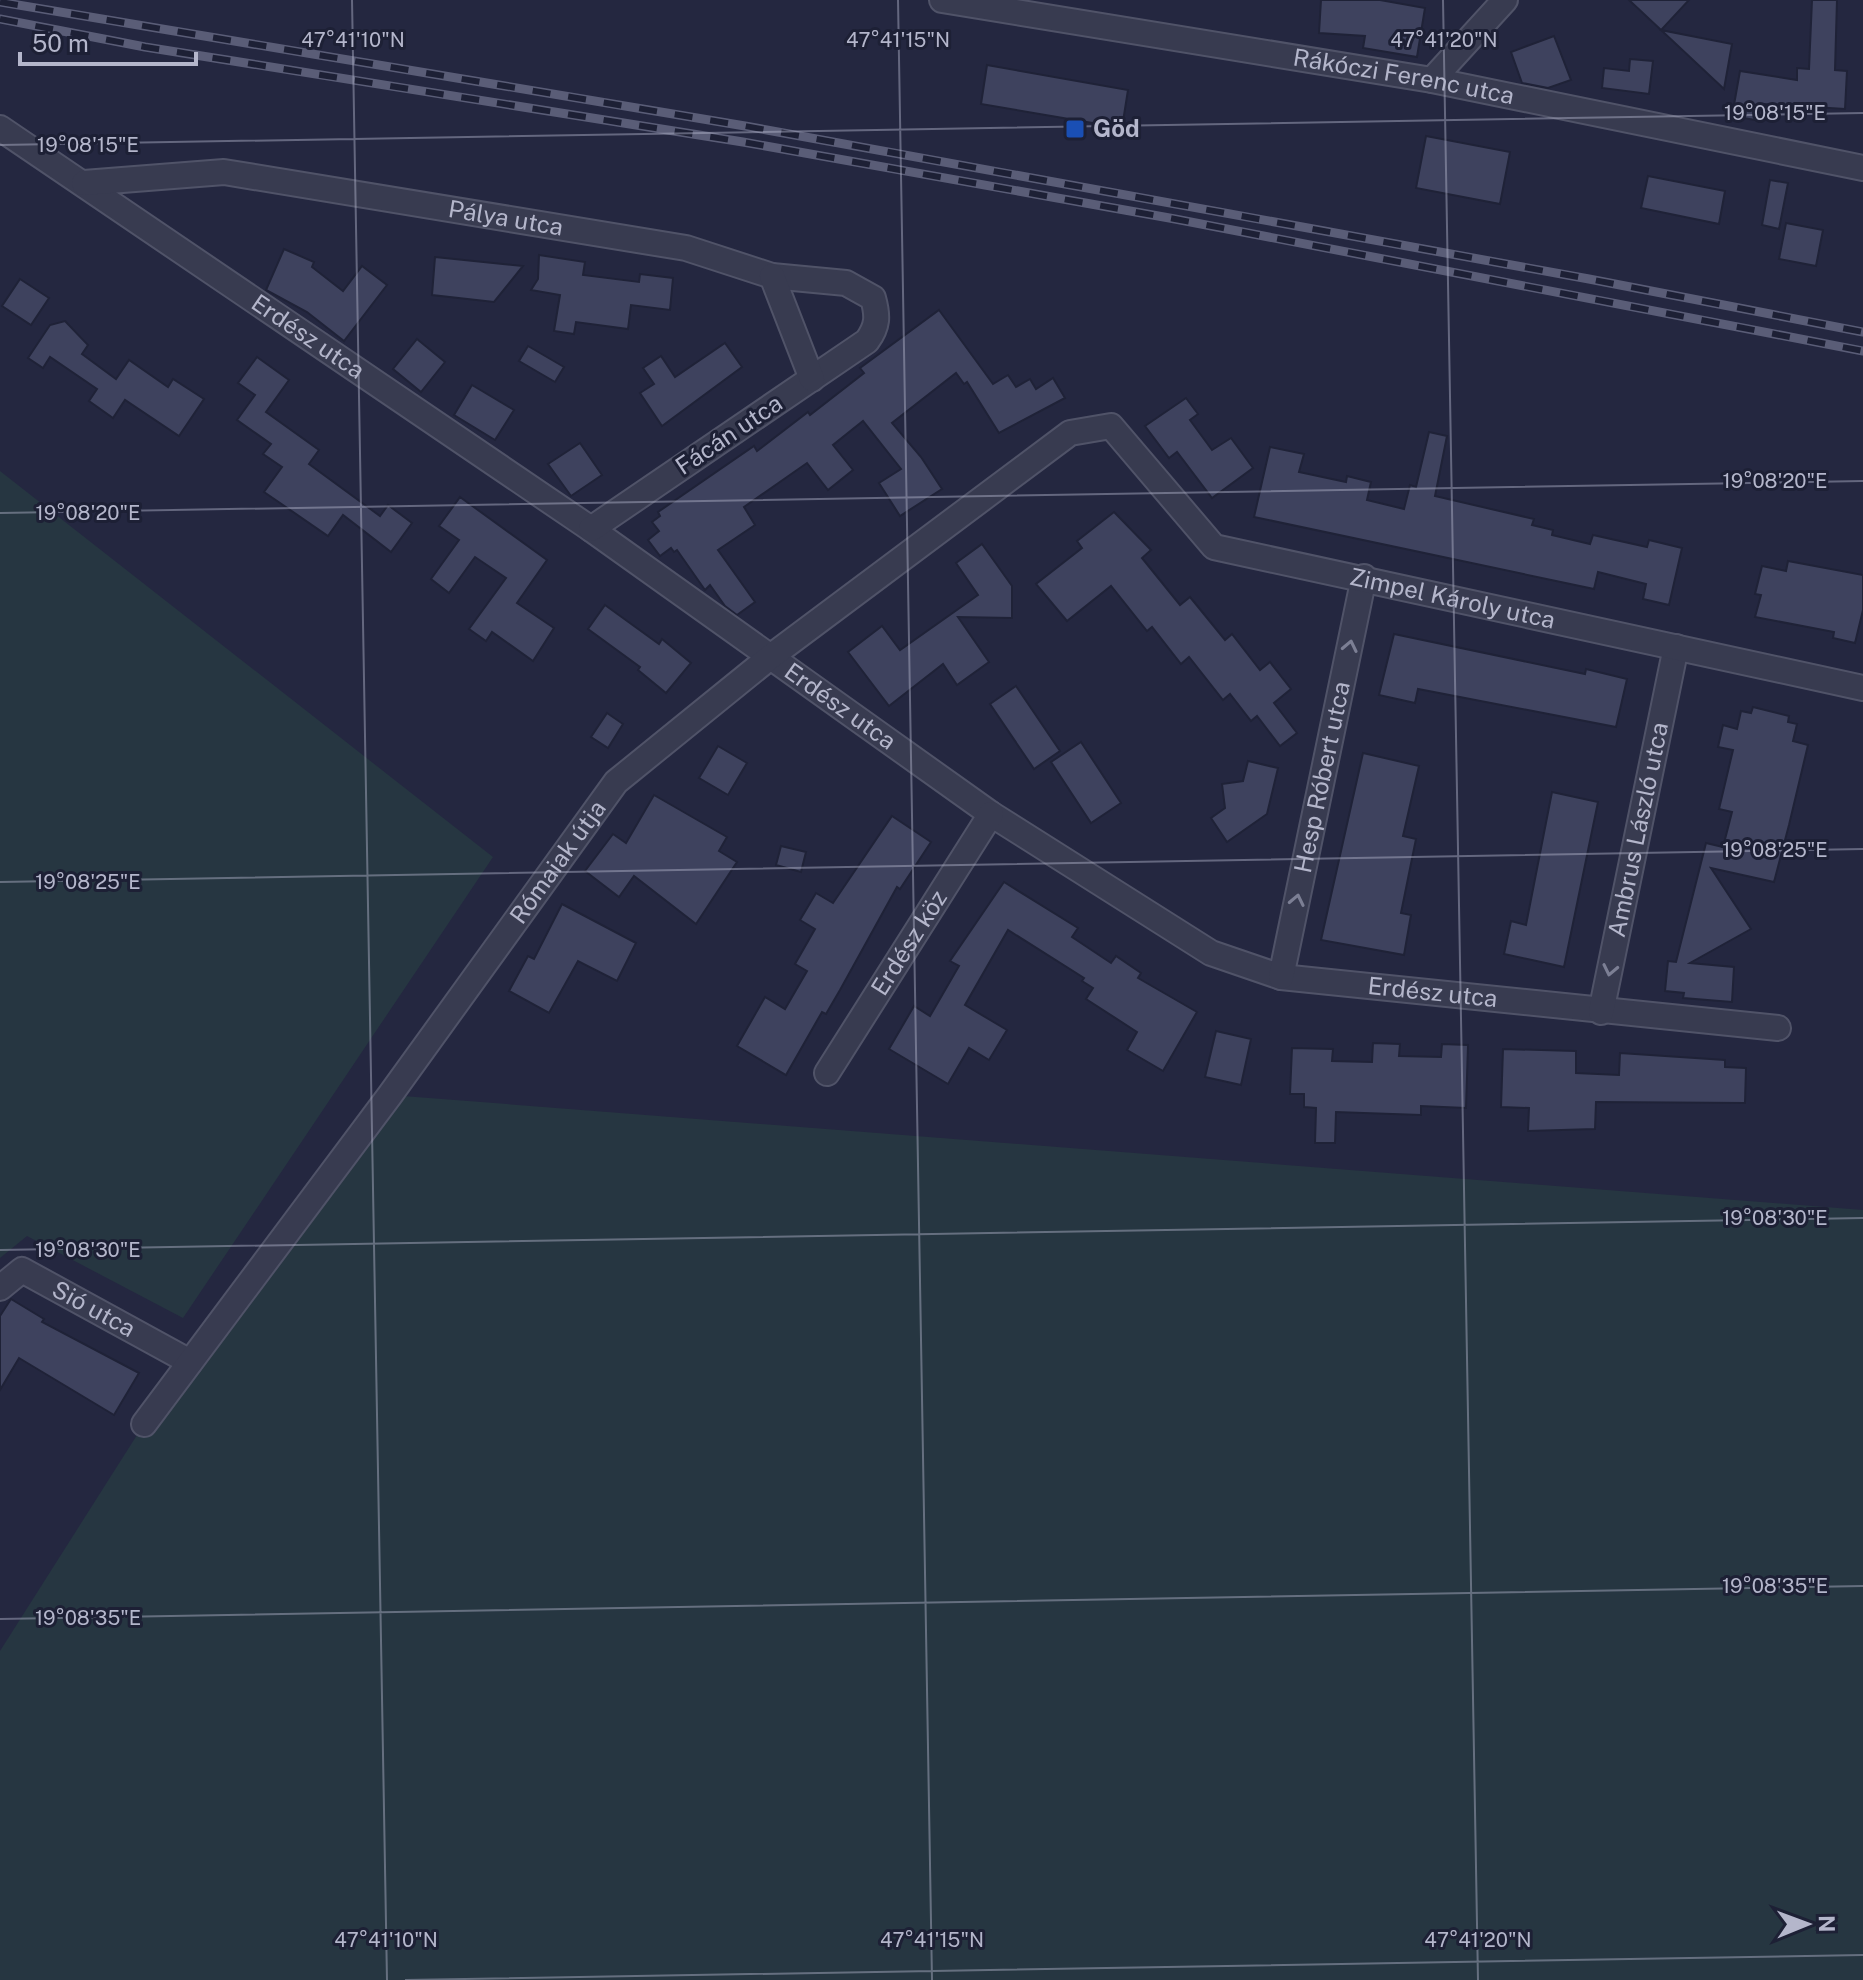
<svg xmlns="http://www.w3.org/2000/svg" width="1863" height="1980" viewBox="0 0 1863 1980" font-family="'Public Sans',sans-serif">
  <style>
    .green { fill: #263641 }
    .building { fill: #3e425e; stroke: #1f2237; stroke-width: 2 }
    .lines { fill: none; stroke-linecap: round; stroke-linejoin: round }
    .minor-casing { stroke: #505368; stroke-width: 28 }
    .minor { stroke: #383b50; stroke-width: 24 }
    .rail-casing { stroke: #5a5d77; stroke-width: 9 }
    .rail { stroke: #1d2035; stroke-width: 6; stroke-dasharray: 18; stroke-linecap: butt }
    .oneway { stroke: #7c7f94 }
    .ticks { fill: none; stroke: #b4b6cb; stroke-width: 2; stroke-opacity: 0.45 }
    .transit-dot { fill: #1a4fb4; stroke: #1d2035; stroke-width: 3 }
    .labels { text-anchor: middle; stroke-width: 6; stroke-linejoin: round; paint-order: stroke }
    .street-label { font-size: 24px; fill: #b4b6cb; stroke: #1d2035 }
    .poi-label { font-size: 24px; font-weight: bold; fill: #b4b6cb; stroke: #1d2035; text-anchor: start }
    .ticks-label { font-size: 20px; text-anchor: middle; fill: #b4b6cb; stroke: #1d2035; stroke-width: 6; stroke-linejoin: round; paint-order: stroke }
  </style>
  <rect width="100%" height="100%" fill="#242740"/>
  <g class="green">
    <polygon points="0,471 493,857 183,1318 27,1236 0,1258"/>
    <polygon points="390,1095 1863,1210 1863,1980 0,1980 0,1651 144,1424"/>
  </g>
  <g class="building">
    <polygon points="1321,0 1380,0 1425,8 1417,57 1363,48 1365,36 1319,33"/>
    <polygon points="1629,0 1689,0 1661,30 1732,44 1724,89"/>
    <polygon points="1812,0 1837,0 1835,70 1847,71 1845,109 1764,104 1761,121 1732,116 1740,71 1797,80 1797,68 1809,69"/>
    <polygon points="1554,36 1571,80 1548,88 1522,83 1511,52"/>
    <polygon points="1630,59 1653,61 1649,94 1602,88 1604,68 1629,71"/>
    <polygon points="987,65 1128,90 1122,128 981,104"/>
    <polygon points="1426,136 1510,152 1500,204 1416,188"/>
    <polygon points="1648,176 1725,191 1719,224 1641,208"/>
    <polygon points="1770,180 1788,183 1779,229 1762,225"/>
    <polygon points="1786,223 1823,230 1816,266 1779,259"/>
    <polygon points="284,249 314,262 312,267 343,291 362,266 387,285 344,341 307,312 266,290"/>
    <polygon points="539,255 585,262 583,275 639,282 640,274 673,278 670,310 631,305 628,329 576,322 574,334 554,331 560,295 531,290 538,279"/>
    <polygon points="435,257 523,266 494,302 432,295"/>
    <polygon points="20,279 49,298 31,325 2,306"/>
    <polygon points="939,310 993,384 1008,375 1016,387 1030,379 1036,389 1053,378 1065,398 999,433 967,382 964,384 956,373 892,423 921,457 942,489 900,516 879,483 901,469 863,421 833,445 853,470 828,490 807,463 744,507 755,525 718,550 755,602 737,615 725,606 710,585 705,590 677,550 674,552 671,548 660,556 648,540 659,531 652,522 660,516 658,512 754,446 757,451 808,412 810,415 864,373 860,368"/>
    <polygon points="65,321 88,345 82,354 116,379 129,360 168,387 173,379 204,399 179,436 125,400 113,418 89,401 97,389 50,357 43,368 28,358 50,325"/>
    <polygon points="417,339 445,362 421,392 393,369"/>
    <polygon points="725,343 742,367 662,426 640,393 654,384 643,368 661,356 675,377"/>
    <polygon points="528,346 564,367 555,382 519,361"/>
    <polygon points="257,357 289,380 266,412 319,450 309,464 380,516 388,505 412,523 391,552 343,515 328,536 264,492 282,467 263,454 271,444 237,420 255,395 238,383"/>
    <polygon points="472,385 514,410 495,440 454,415"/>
    <polygon points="1186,398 1198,414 1190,420 1212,450 1231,438 1253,468 1212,498 1177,452 1169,458 1145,426"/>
    <polygon points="1429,432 1447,436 1435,496 1534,519 1532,525 1553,530 1552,535 1590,544 1593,535 1647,547 1649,540 1682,548 1669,605 1643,599 1646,584 1598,572 1594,589 1254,517 1270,447 1304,454 1299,472 1346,482 1347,476 1371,482 1367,500 1404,509 1410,485 1416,487"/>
    <polygon points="580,443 602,475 571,496 548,464"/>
    <polygon points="460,497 547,560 517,603 554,628 533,661 492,632 486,641 469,629 506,578 475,557 449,593 431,579 459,540 439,526"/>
    <polygon points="1114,512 1151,550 1142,558 1180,605 1190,597 1225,640 1232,634 1260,670 1270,662 1291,689 1274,703 1297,733 1280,746 1257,716 1251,721 1230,694 1223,700 1189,657 1181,664 1152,627 1147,631 1111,586 1067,621 1036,584 1082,548 1077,541"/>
    <polygon points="982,544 1012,586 1012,618 958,617 989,662 957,685 943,664 889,706 848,652 882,626 900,650 978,595 956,563"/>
    <polygon points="1788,561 1863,575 1863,610 1855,643 1833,638 1834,632 1755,617 1761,595 1755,594 1762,566 1786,571"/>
    <polygon points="605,605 659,644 662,639 691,663 666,693 638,670 640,667 588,629"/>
    <polygon points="1394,634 1585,674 1586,669 1627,679 1616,727 1418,689 1415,703 1379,695"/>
    <polygon points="1016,686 1060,751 1034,769 990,704"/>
    <polygon points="1753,707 1789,716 1788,722 1797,724 1793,741 1808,745 1789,825 1774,882 1711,868 1751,929 1690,963 1734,967 1732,1002 1683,998 1684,993 1665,991 1668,961 1676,962 1706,843 1723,847 1732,812 1719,809 1733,750 1718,747 1723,725 1737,729 1741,711 1751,713"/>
    <polygon points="607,713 623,724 608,748 591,737"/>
    <polygon points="1081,742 1121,803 1091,823 1051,762"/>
    <polygon points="718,746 747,763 728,795 699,778"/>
    <polygon points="1363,753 1419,766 1403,836 1416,839 1401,913 1411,915 1404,955 1321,940"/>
    <polygon points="1248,761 1278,768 1267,814 1227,842 1211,818 1225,808 1222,784 1243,781"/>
    <polygon points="1552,792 1598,802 1564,967 1504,954 1511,921 1526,925"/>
    <polygon points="654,795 727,837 719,851 737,862 696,924 634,876 619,897 585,871 613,834 626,843"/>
    <polygon points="892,816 931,842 900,889 897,887 840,990 826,1014 822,1012 786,1075 737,1046 765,997 785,1009 807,971 795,964 815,929 800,920 816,893 833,903"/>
    <polygon points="781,846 806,852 801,872 776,865"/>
    <polygon points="1004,882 1078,928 1072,937 1111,963 1116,956 1141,973 1138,978 1197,1012 1163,1071 1127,1050 1137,1032 1086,999 1093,988 1082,981 1084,978 1008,930 965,1005 1007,1030 989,1060 969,1048 948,1084 889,1049 914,1006 930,1016 959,966 950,961"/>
    <polygon points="562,904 636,943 617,981 578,961 549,1013 509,991 528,956 534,959"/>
    <polygon points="1216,1031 1251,1039 1241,1085 1205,1077"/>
    <polygon points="1373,1043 1400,1044 1399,1056 1441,1057 1442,1044 1468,1045 1466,1108 1421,1106 1421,1115 1336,1112 1335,1143 1315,1143 1316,1108 1304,1107 1304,1094 1290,1094 1292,1048 1333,1049 1332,1061 1372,1062"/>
    <polygon points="1503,1049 1576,1051 1576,1073 1619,1075 1620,1053 1725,1060 1725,1067 1746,1068 1745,1103 1596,1102 1595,1129 1528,1131 1529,1108 1501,1107"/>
    <polygon points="11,1299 44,1319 42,1322 139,1373 114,1415 19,1358 0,1390 0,1316"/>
  </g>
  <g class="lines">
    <defs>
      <g id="minor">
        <path id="s1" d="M942 0 1432 80 1863 168"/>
        <polyline points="1432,80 1505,0"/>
        <path id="s2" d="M0 128 591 529 991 814 1211 953 1281 977 1778 1028"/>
        <path id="s3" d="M84 183 224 172 686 248 772 276 846 283 873 298C878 316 878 326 867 341L591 529"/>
        <polyline points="772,276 812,379"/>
        <path id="s4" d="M1281 977 1364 577"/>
        <path id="s5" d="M1601 1012 1676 647"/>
        <path id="s6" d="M827 1073 991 814"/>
        <path id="s7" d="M0 1288 22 1270 190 1362"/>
        <path id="s8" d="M144 1424 390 1095 616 782 769 658 1070 433 1111 426 1214 547 1863 688"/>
      </g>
    </defs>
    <use href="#minor" class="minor-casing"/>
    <use href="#minor" class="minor"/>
    <defs>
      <g id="rail">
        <polyline points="0,2 745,126 1589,279 1863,332"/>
        <polyline points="0,19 145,47 743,142 1175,219 1863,351"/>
      </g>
    </defs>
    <use href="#rail" class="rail-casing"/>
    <use href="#rail" class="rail"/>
  </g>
  <defs><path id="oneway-chevron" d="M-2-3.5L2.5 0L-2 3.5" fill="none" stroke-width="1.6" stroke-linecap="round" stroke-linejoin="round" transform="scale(2)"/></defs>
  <g class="oneway">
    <use href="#oneway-chevron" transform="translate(1350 646) rotate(-78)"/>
    <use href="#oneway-chevron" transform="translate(1297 900) rotate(-78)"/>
    <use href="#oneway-chevron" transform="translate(1610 970) rotate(102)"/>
  </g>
  <path class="ticks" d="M352 0 387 1980M898 0 932 1980M1443 0 1478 1980M0 145 1863 113M0 513 1863 481M0 882 1863 849M0 1250 1863 1218M0 1619 1863 1586M405 1980 1863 1955"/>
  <rect class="transit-dot" x="1065" y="119" width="20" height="20" rx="4"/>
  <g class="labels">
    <g class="street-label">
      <text dy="8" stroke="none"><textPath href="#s1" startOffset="468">Rákóczi Ferenc utca</textPath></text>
      <text dy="8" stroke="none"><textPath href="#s3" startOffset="426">Pálya utca</textPath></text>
      <text dy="8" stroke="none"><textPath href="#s2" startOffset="372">Erdész utca</textPath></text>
      <text transform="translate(729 435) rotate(-34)" y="8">Fácán utca</text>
      <text dy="8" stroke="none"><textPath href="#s8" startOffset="1814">Zimpel Károly utca</textPath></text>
      <text dy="8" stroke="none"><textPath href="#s2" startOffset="1020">Erdész utca</textPath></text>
      <text dy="8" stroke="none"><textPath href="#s4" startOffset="204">Hesp Róbert utca</textPath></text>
      <text dy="8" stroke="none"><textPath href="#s5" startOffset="186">Ambrus László utca</textPath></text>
      <text dy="8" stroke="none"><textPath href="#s8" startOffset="698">Rómaiak útja</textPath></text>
      <text dy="8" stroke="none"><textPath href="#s6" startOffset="154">Erdész köz</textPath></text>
      <text dy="8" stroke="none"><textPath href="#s2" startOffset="1692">Erdész utca</textPath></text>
      <text dy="8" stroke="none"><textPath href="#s7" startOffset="110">Sió utca</textPath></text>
    </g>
    <g class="poi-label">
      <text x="1093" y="137">Göd</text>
    </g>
  </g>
  <g class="ticks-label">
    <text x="353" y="47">47°41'10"N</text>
    <text x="898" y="47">47°41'15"N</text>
    <text x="1444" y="47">47°41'20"N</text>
    <text x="1775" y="120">19°08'15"E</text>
    <text x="88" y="152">19°08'15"E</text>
    <text x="1775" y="488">19°08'20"E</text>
    <text x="88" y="520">19°08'20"E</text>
    <text x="1775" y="857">19°08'25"E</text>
    <text x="88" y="889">19°08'25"E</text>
    <text x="1775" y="1225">19°08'30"E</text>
    <text x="88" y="1257">19°08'30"E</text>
    <text x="1775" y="1593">19°08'35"E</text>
    <text x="88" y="1625">19°08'35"E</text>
    <text x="386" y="1947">47°41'10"N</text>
    <text x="932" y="1947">47°41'15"N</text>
    <text x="1478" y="1947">47°41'20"N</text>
  </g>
  <g transform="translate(1807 1924) rotate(89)" stroke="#1d2035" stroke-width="6" paint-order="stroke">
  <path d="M0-6L14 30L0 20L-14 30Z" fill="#b4b6cb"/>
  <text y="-12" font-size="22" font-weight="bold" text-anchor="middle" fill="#b4b6cb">N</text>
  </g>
  <path d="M20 52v12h176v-12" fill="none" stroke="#b4b6cb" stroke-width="4"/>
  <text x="32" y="52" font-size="24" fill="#b4b6cb" stroke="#1d2035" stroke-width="6" paint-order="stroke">50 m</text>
</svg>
